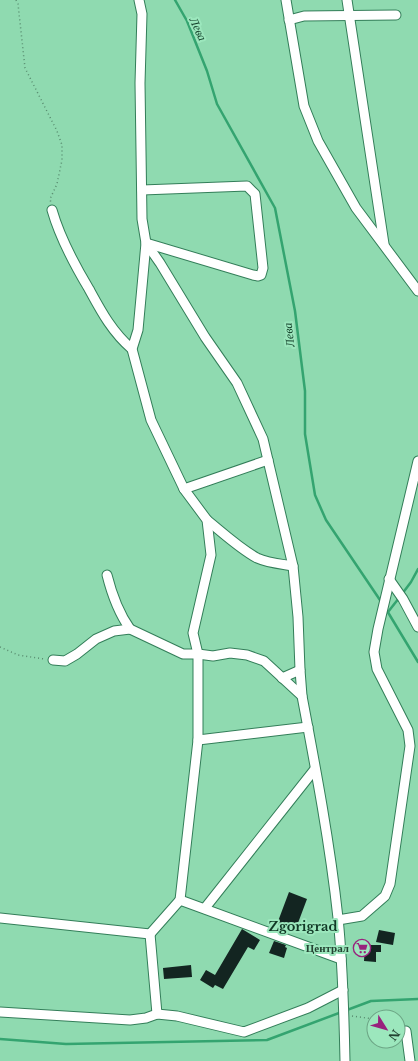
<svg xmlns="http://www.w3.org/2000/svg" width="418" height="1061" viewBox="0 0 418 1061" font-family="'Libre Baskerville',serif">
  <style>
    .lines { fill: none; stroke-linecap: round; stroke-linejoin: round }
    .stream { stroke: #34a470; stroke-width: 2.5 }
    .building { fill: #132521 }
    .minor-casing { stroke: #337e59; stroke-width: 11 }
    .path { stroke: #588c6f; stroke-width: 1.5; stroke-dasharray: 1 3; stroke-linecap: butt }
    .minor { stroke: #fff; stroke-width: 9 }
    .labels { text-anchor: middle; stroke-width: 4; stroke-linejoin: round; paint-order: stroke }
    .poi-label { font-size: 11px; font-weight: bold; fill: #234231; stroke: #9ce7bd; text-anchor: end }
    .water-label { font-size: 12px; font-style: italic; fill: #14412b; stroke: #9ce7bd }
    .quarter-label { font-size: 13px; font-weight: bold; fill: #113926; stroke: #9ce7bd }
  </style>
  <rect width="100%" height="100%" fill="#8fdab0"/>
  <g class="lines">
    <g class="stream">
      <polyline points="175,0 187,21 207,71 217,104 275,208 295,311 305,391 305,434 315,495 326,520 382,603"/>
      <polyline points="402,594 411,582 418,569"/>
      <polyline points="386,609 418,662"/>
      <polyline points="388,612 399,598"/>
      <polyline points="0,1039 66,1044 267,1040 371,1001 418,999"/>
    </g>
  </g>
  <g class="building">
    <polygon points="289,892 307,899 295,931 277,924"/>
    <polygon points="242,929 260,940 254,950 248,947 223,989 215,985 213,988 200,980 206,970 215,975"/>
    <polygon points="379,930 395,933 393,945 376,942"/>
    <polygon points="274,941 286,945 285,947 287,948 284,958 269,953"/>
    <polygon points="365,945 381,945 381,952 376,952 376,962 364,961"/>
    <polygon points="191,965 192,977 164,979 163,968"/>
  </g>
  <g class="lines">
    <defs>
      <g id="minor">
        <path d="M139 0 142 14 140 83 142 219 146 243 160 263 205 337 237 383 263 439 293 566 298 617 300 670 302 696C316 770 330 844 338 918 343 966 344 1013 345 1061"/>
        <polyline points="286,0 304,106 318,141 356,208 418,291"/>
        <polyline points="347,0 384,244"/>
        <polyline points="289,20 304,16 396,15"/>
        <polyline points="142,190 247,186 255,194 263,268 261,275 258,276 253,275 146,243 138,330 132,349 151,420 184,489 207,520 211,555 193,633 198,654 198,740 180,900"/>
        <path d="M52 210C60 238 74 264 89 289 101 311 112 332 132 349"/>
        <polyline points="184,489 268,460"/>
        <path d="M207 520C223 533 239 548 257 558 268 563 281 564 293 566"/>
        <path d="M107 575C112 595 118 612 130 629"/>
        <polyline points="389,579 403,599 418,627"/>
        <polyline points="53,660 65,661 77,654 96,639 114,631 130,629 183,654 198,654 213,656 230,653 247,655 264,661 302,696"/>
        <polyline points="282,678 300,670"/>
        <polyline points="198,740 308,727"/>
        <polyline points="205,908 315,769"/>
        <polyline points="0,918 150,934 180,900 341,959"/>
        <polyline points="338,920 362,916 385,896 390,884 410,746 408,730 377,669 374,652 378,629 418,461"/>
        <polyline points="150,934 157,1014"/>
        <polyline points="0,1012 130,1020 146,1018 157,1014 177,1016 244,1032 308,1008 343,990"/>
        <polyline points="406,1031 410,1061"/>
      </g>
    </defs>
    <use href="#minor" class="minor-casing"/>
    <g class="path">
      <polyline points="16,0 18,4 25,68 57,131 62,145 62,160 57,184 50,199 51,203"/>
      <polyline points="0,647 18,655 44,659"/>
      <polyline points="352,1016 374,1019"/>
    </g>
    <use href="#minor" class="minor"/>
  </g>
  <defs>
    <symbol id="supermarket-ring" viewBox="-11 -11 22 22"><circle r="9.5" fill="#9ce7bd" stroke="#98227d" stroke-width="1.5"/><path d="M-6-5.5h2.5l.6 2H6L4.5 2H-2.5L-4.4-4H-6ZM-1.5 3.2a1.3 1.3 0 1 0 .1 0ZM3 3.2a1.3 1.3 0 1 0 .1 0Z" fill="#98227d"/></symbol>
  </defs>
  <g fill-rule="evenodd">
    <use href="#supermarket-ring" x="352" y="938" width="20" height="20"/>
  </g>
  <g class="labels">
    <g class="poi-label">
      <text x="349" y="952">Централ</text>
    </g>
    <g class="water-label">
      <text transform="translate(198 29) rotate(66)" y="4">Лева</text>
      <text transform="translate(289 335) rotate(-97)" y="4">Лева</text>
    </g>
    <g class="quarter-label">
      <text x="303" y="931">Zgorigrad</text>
    </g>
  </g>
  <g transform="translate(386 1029) rotate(127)"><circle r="19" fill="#9ce7bd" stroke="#6ca585"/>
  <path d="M0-3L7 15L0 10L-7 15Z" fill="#98227d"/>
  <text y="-6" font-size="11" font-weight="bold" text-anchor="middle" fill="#234231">N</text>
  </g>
</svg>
